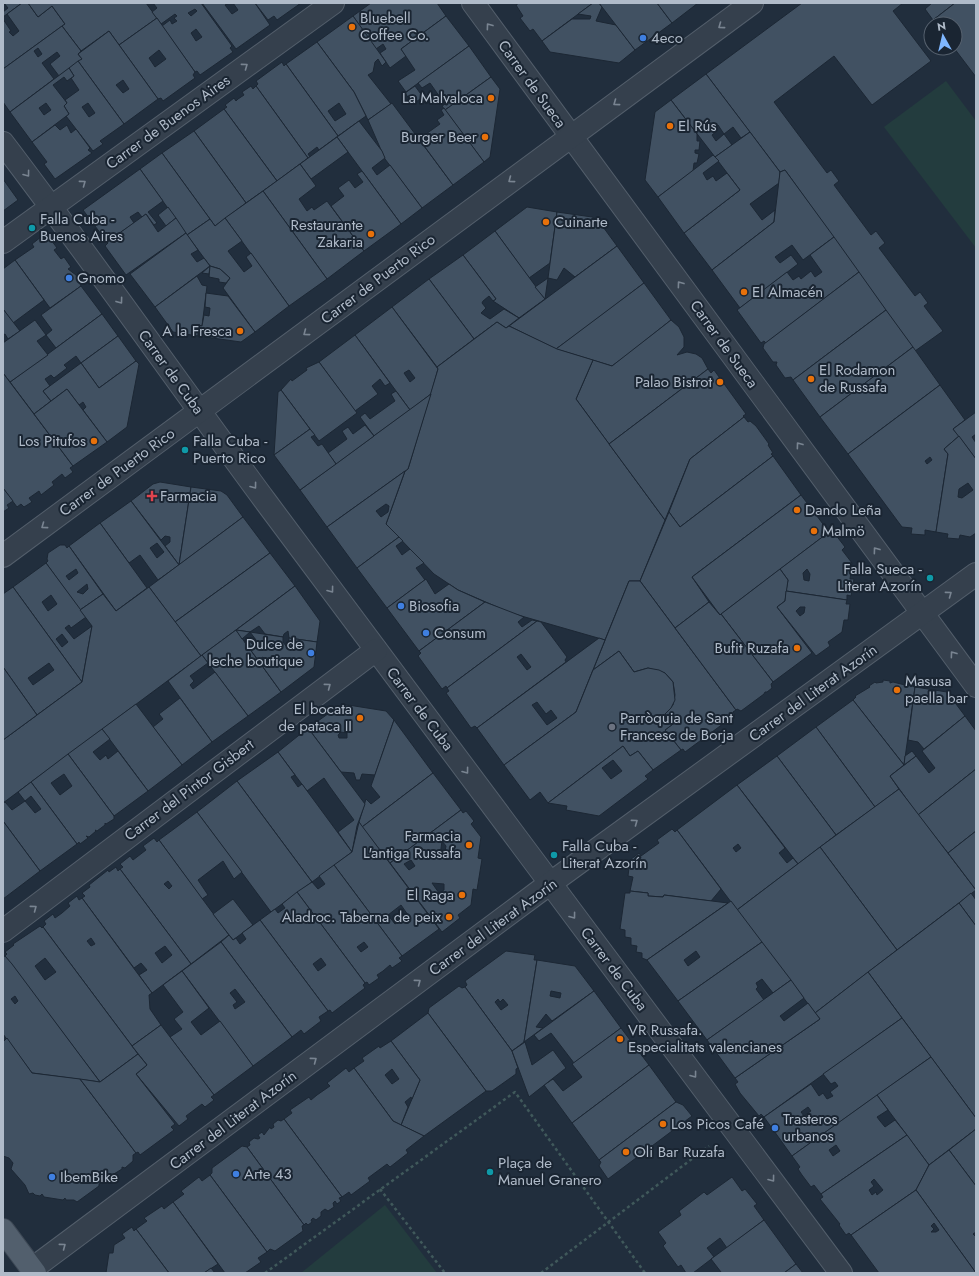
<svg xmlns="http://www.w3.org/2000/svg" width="979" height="1276" viewBox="0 0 979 1276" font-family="Jost,sans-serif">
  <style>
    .green { fill: #233c3e }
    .building { fill: #415162; stroke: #1c2734; fill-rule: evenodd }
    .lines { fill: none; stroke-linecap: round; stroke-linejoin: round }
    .minor-casing { stroke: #535e6b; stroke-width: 24 }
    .major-casing { stroke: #3e4956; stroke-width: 24 }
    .path { stroke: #40595b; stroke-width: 2.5; stroke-dasharray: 3 3; stroke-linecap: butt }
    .minor { stroke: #35404d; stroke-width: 22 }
    .major { stroke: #525f6d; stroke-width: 22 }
    .oneway { stroke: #798491 }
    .food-dot { fill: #e8710a; stroke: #1a2532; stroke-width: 1.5 }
    .shop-dot { fill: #3f7fe0; stroke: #1a2532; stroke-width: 1.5 }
    .culture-dot { fill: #0f9aa8; stroke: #1a2532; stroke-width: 1.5 }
    .health-dot { fill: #e0444e; stroke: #1a2532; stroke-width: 1.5 }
    .worship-dot { fill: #6b7280; stroke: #1a2532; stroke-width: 1.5 }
    .labels { text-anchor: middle; stroke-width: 4; stroke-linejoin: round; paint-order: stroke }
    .poi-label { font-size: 15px; fill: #b0bbc9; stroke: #1a2532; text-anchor: start }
    .street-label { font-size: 15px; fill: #b0bbc9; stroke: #1a2532 }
  </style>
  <rect width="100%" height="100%" fill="#212e3d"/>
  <g class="green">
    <polygon points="946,81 976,121 976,248 884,127"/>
    <polygon points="385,1205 437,1273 301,1273"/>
  </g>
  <g class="building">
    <polygon points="4,3 22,3 3,17 3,12 8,8"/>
    <polygon points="22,3 28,3 38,17 52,6 65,24 3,69 3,19 11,31 9,32 13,36 19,31 7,14"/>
    <polygon points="28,3 146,3 157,18 119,45 109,31 81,51 62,26 65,24 52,6 38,17"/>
    <path d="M153 3H201L232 46 230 48 233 52 200 75 197 71 195 72 162 26 170 20 172 24 177 21 174 18 177 16 175 14 161 24 152 12 157 8ZM195 9 197 11 191 16 188 13ZM196 29 202 37 196 41 191 33Z"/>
    <polygon points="202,3 229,3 225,5 232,14 238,10 233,3 255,3 270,25 236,49"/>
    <polygon points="255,3 301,3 277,20 274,16 268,20"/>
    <polygon points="371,3 437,3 446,16 401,49 406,56 390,68 380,53 386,49 383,44 376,49 353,16"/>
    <polygon points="519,3 593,3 542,41 533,29 530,31 520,18 523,16 516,5"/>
    <polygon points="593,3 599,3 602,7 596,21 616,25 635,50 619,63 550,52 542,41 572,19 590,19 591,16 578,14"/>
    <polygon points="599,3 657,3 672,23 635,50"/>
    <polygon points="657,3 698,3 672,23"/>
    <polygon points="802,3 903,3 893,11 931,61 872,105 834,56 774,102 827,173 831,170 839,181 834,185 871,235 876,231 885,243 879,248 915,296 920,292 928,303 924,306 943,331 915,351 785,170 780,172 706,74"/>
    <polygon points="932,3 955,3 933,20 925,9"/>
    <polygon points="955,3 976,3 976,77 954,48 955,24 936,24 933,20"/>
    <polygon points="353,16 386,62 382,66 378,59 375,62 373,72 368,75 391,104 368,120 354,92 317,42"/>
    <polygon points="446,16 469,46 406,92 398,81 415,70 401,49"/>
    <path d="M157 18 195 72 193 75 195 78 163 101 161 98 158 99 119 45ZM159 50 166 59 155 67 149 58Z"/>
    <path d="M62 26 81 51 78 54 82 59 59 76 50 64 60 56 57 52 42 63 54 79 10 112 3 102V69ZM38 48 42 54 38 57 34 51Z"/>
    <path d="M109 31 158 99 124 124 78 61 82 59 78 54ZM123 80 129 89 123 93 116 85Z"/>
    <path d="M317 42 354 92 366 116 338 136 286 64ZM339 103 346 114 335 121 328 111Z"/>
    <polygon points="469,46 491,77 445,110 442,106 447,103 444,98 442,100 430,83 422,88 418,83"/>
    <path d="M78 61 124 124 100 141 103 144 93 151 66 116 69 114 64 106 67 103 65 100 79 90 71 78 74 76 69 68ZM88 103 95 113 89 117 82 107Z"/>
    <polygon points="282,62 284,66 286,64 338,136 319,150 317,147 308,154 310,157 308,158 256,86 258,84 256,81"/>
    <path d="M69 68 74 76 67 81 64 77 53 85 67 103 64 106 69 114 32 142 10 112ZM46 103 51 110 44 115 39 108Z"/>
    <polygon points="706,74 750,132 741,138 733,127 724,134 718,125 715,128 717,131 712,135 716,141 724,134 732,145 715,157 671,100"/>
    <polygon points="491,77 500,89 490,157 484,162 445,110"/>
    <polygon points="251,86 253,89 256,86 308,158 277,181 224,109 227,107 225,105 234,98 236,101 238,99 244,95 242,92"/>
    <polygon points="415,86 423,97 413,104 405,93"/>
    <polygon points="671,100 697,134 697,141 700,141 699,150 695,150 695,153 699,154 697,163 694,163 693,171 658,197 645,180 655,112"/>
    <polygon points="392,103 453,185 422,208 385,159 368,120"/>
    <polygon points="444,108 484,162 453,185 419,139 440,124 437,120 444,115 441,110"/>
    <polygon points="224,109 277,181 246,203 194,131"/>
    <polygon points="359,121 382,151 385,158 372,168 377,175 390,165 422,208 401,224 337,137"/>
    <polygon points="55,125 60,130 67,125 71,133 76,129 90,148 88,150 92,153 55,179 44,164 47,162 32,142"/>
    <polygon points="194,131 246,203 215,226 162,153"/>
    <polygon points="750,132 780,172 779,183 750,204 762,220 775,210 774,222 712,270 684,233 740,190 715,157"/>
    <polygon points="337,137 348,152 311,179 300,164"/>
    <polygon points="162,153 210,219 187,235 140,169"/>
    <polygon points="713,155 719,161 703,173 707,180 713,176 716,181 727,173 740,190 684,233 658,197"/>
    <polygon points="300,164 316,186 299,199 307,211 312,207 314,210 327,201 364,251 327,279 263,191"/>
    <polygon points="140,169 163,201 148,212 157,223 154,225 146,214 142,217 138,212 130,217 134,223 107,242 83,210"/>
    <polygon points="785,170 834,237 803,260 792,245 775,257 780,263 791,255 798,264 740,308 712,270 774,222 780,172"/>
    <polygon points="362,171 401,224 364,251 331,206 344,196 338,188 349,180 355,188 363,182 357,174"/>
    <polygon points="3,179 18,200 3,211"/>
    <polygon points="263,191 327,279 289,306 225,218"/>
    <polygon points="168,207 176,218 166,226 158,215"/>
    <polygon points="527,207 557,212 550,263 529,278 495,231"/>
    <polygon points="557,212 592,217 598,220 617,246 575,277 564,268 557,280 548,278"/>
    <polygon points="146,214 158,232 176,218 186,233 126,275 105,246 108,243 107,242"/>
    <polygon points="225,218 242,241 228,251 244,272 252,266 246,257 251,253 289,306 255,332 223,288 230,278 220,269 210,266 187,235 210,219 215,226"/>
    <polygon points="495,231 545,299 519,318 493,301 496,299 463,255"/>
    <polygon points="46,233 57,248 54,250 61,259 64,257 71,267 68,269 76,275 81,286 50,308 15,260 34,247 32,244"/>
    <polygon points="186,233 198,250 191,254 197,262 204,258 210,266 155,307 130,274"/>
    <polygon points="834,237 859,272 766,343 764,341 761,343 737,310 787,272 793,280 799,276 801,279 811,271 815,277 822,272 810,255"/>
    <polygon points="617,246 644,283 585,328 556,349 509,326"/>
    <polygon points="463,255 496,299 493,301 489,296 483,301 482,303 486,308 481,313 490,319 504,309 519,318 506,328 497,322 474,339 429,279"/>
    <polygon points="15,260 44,300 13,323 3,309 3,269"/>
    <polygon points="210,266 209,274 202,273"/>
    <polygon points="210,266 220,269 230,278 226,283 219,282 219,279 209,277"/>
    <polygon points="859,272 886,310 793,380 791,377 785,378 776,365 777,362 773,362 763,348 764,344"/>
    <polygon points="197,276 202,285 207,286 202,326 199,325 198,336 173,332 155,307"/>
    <polygon points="548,278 545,299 535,287"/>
    <polygon points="429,279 474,339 437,367 392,307"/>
    <polygon points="644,283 671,320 627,355 612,366 556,349"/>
    <polygon points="81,286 102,314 56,348 46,335 52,330 41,315"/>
    <polygon points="206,293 228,296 255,332 241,342 198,336 199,325 202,326 204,315 209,316 210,308 205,307"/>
    <path d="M392 307 438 369 431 394 410 410 355 335ZM409 370 415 378 410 382 404 373Z"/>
    <polygon points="3,309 20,331 8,339 5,334 3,335"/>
    <polygon points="886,310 913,347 820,417 793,380"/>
    <polygon points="102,314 118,336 81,363 76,356 64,365 67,368 54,378 51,375 45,379 50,386 43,391 51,401 34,414 10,382"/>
    <polygon points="35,320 46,335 37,341 48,355 10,382 3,373 3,343"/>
    <polygon points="671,320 679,327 684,337 684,347 677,355 687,352 696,354 702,358 708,369 609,444 576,399 593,360 612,366"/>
    <polygon points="497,322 506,328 509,326 557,349 593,360 576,399 665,520 640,581 629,581 605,640 511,613 458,590 434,574 386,524 405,471 408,469 438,369 437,367"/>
    <polygon points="355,335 390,383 385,386 380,379 372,386 378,394 355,411 319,362"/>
    <polygon points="118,336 136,361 99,388 81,363"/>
    <polygon points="913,347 940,385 848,454 820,417"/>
    <polygon points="136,361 139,364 127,427 107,442 83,410 86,407 83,402 79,405 67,389 51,401 43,391 81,363 99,388"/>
    <polygon points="319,362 357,413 319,441 281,390 291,379 292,381 307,370 306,368"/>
    <polygon points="708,369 711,373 714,370 746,414 743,416 744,417 690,459 665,520 609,444"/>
    <polygon points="3,373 73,466 70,468 73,472 65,478 62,474 52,482 54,485 41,495 39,491 29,498 32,502 24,507 21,504 17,507 3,488"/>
    <path d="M940 385 965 420 953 429 959 436 944 449 948 454 936 532 925 530V535L911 534 912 528 902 527 848 454ZM930 457 932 460 927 464 925 461Z"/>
    <polygon points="67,389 107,442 73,466 34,414"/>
    <polygon points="281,390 310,429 274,455 278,392"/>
    <polygon points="396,391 410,410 374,436 360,417 365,413 370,419 395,401 391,394"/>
    <polygon points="431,394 408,469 327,527 300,490"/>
    <polygon points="976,412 976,434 972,437 976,443 976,459 953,429"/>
    <polygon points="744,417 748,422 750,421 756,426 769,444 768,445 773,453 771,454 773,456 680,527 669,512 690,459"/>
    <polygon points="365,425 374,436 336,464 328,453 347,439 342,431 348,427 353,434"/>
    <polygon points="310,429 315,435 311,437 318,446 322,444 336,464 300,490 274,455"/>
    <path d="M959 436 976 459V533L970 537 960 535 959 539 947 538 948 534 936 532 948 454 944 449ZM968 483 973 490 962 498 958 497 959 489Z"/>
    <polygon points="773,456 801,495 692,577 709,602 675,628 640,581 669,512 680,527"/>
    <path d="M405 471 386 524 399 537 357 568 327 527ZM386 504 389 506 388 512 381 517 376 511Z"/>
    <polygon points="160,482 191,487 179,565 165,546 170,542 170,537 165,536 161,540 131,501 153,484"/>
    <polygon points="191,487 221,491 227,495 243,517 179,565"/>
    <polygon points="3,488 13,501 7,505 9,508 3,512"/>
    <polygon points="801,495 829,532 720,615 692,577"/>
    <path d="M131 501 179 565 158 580 140 555 129 563 100 523ZM157 543 164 552 157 558 150 548Z"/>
    <polygon points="243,517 270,553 175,622 149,587"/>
    <polygon points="100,523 147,588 116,611 69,546"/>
    <path d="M829 532 832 536 835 534 845 547 842 550 852 563 850 579H854L851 596 847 595V600L786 591 788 580 780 569ZM807 569 810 574 809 581 804 580 803 573Z"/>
    <polygon points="399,537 403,541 396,546 402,555 410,549 424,563 416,568 425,580 387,608 357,568"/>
    <path d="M60 545H65L67 548 69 546 103 594 80 610 46 563 48 561 47 559 48 553ZM76 569 78 573 69 580 66 576ZM87 584 88 589 83 594 77 592Z"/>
    <polygon points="270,553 295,586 201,656 175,622"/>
    <path d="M46 563 86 617 71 628 69 625 65 628 74 639 92 626 82 682 13 587ZM51 595 57 604 48 611 42 602ZM62 634 68 642 62 647 56 639Z"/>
    <polygon points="780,569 788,580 785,601 777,607 812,653 773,682 721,614"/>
    <polygon points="426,579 435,594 449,584 458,590 485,602 419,651 387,608"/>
    <polygon points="629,581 640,581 736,710 733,712 735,715 685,752 683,749 681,750 665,730 673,724 665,714 673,705 675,695 673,682 665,673 648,668 634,672 619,651 593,670"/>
    <polygon points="295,586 320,621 317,642 289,638 288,631 284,634 283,637 265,634 259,626 250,632 236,630"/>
    <path d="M13 587 82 682 37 715 3 667V594ZM49 663 54 670 33 685 28 678Z"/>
    <polygon points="149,587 201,656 3,803 3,740 82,682 92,626 80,610 103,594 116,611"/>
    <path d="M786 591 847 600 846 604H850L848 620H844L842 632 828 642 830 646 816 656 777 607 785 601ZM800 607H805L804 613 800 616 796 611Z"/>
    <polygon points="485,602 524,617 518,622 522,627 532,620 537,621 447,688 446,686 442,689 418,656 421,653 419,651"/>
    <polygon points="709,602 720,615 721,614 773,682 771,684 772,688 767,692 765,692 764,694 741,711 737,709 736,710 675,628"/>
    <path d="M537 621 541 622 567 657 565 660 566 662 477 728 475 726 471 728 446 693 449 691 447 688ZM521 654 531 667 527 670 517 657Z"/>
    <polygon points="236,630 281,692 248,716 202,655"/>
    <polygon points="236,630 250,632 242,639"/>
    <polygon points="250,632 283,637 283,642 286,646 288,644 289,638 317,642 314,667 281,692 263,667 268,664 263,657 258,660 244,641 248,638 252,644 256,640"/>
    <path d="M599 638 605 640 576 712 504 765 477 728ZM537 702 546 714 551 710 557 718 547 725 532 705Z"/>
    <polygon points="619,651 634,672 648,668 659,670 665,673 673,682 675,700 671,708 665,714 673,724 665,730 681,750 653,770 638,751 630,756 623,746 548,803 540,792 530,800 504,765 576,712 593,670"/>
    <polygon points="202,655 208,663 190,676 194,681 190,685 193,689 215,672 248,716 212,742 168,681"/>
    <polygon points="3,667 37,715 3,740"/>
    <polygon points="883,680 890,681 890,683 893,682 905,685 905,683 915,687 904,765 853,700 856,697 855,696 870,687 869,686 875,682 876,683 883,682"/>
    <polygon points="915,687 947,692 965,716 924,749 918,742 908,740"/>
    <polygon points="180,698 212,742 182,765 153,727 163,719 159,714"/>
    <polygon points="853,700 904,765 890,776 899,789 875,807 816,727"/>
    <polygon points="136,704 182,765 148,791 102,729"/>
    <path d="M342 704 386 711 394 720 375 775 362 774 360 780H356L354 773 341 772 308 728ZM341 732 347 733V738H339L338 735Z"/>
    <polygon points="965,716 976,731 976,769 918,815 890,776 916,756 929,773 935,768 922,751"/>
    <polygon points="394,720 433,773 362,827 359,822 366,799 371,804 380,797 371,786"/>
    <polygon points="816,727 875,807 836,835 777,756"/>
    <polygon points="308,728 365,804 357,826 352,852 338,832 354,820 330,787 324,778 307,791 278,752"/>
    <polygon points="102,729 110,739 93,752 100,760 106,755 108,759 118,751 148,791 114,816 68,754"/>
    <path d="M623 746 630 756 638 751 653 770 645 776 648 779 599 816 566 810 567 806 548 803ZM613 760 622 771 611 779 602 768Z"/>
    <polygon points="912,751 916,756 904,765 905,756"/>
    <polygon points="278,752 295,775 291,777 298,787 302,784 352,852 312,882 237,781"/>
    <path d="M68 754 114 816V819L106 824 105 823V825L97 831 95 830 96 831 89 837 86 836 88 838 80 844 79 842 77 844 31 782ZM64 774 72 786 60 795 51 783Z"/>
    <polygon points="777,756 836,835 798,864 737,785"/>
    <polygon points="976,769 976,831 948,853 918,815"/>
    <polygon points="433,773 461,810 390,863 362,827"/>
    <polygon points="237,781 312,882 271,912 197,812"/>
    <path d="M31 782 77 844 40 871 3 821V803L5 802 12 810 25 801 18 792ZM31 796 41 809 35 813 25 801Z"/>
    <path d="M737 785 785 848 779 853 787 863 793 858 798 864 737 910 677 830ZM738 844 741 848 736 852 733 848Z"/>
    <polygon points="899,789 976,890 897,950 820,847"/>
    <path d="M461 810 463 813 466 811 474 821 471 824 481 837 478 858 482 859 477 890 473 889 471 905 458 915 460 918 442 932 390 863ZM442 841 446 846 444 857 440 856ZM411 860 415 866 409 870 404 864ZM432 883 444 884V890L439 893Z"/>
    <polygon points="197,812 242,872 234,879 223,861 198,880 208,895 202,899 159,840"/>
    <polygon points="3,821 40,871 3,899"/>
    <path d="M359 822 439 929 402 956 334 865 352 852ZM401 905 408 915 395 924 388 915Z"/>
    <polygon points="672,829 675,832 677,830 721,889 711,901 664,895 663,897 648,896 648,893 630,891 633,877 628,876 630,860 639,853 641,856 659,843 657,840"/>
    <polygon points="976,831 976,890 948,853"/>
    <path d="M154 838 157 842 159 840 229 935 191 964 120 869 123 867 120 864 130 856 133 860 146 850 143 846ZM168 881 172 886 169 889 164 884Z"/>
    <polygon points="820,847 897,950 815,1013 737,910"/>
    <path d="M334 865 402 956 399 958 402 961 392 968 390 965 383 971 377 975 379 978 369 985 367 982 365 983 297 892 312 882 318 889 325 884 319 876ZM347 914 349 918 344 922 341 919ZM364 942 368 947 361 952 357 947Z"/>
    <path d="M116 867 118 871 120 869 191 964 152 993 139 975 147 970 141 963 134 968 82 898 85 896 82 893 90 887 89 885 108 870 109 872ZM165 946 172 955 162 963 155 953Z"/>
    <polygon points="630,891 648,893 648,896 663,897 664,895 728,903 647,960 642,958 642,953 636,952 637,946 631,945 631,938 625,937 625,930 620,929 625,893 630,893"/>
    <path d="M297 892 365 983 363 985 365 988 332 1013 330 1010 328 1011 260 920 275 909 278 913 285 908 282 904ZM321 958 326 965 318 971 313 964Z"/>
    <polygon points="971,893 976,900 976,926 959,903"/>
    <path d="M77 896 79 900 82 898 152 993 149 995 150 1009 161 1025 132 1046 43 927 46 924 44 921 53 914 55 918 62 913 70 906 68 903ZM91 938 95 944 91 946 87 941Z"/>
    <polygon points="233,899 253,925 233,940 213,914"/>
    <path d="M731 901 762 942 678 1001 647 960ZM696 951 700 957 688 966 684 960Z"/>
    <polygon points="959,903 976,926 976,1118 868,972"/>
    <polygon points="260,920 328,1011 319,1017 321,1021 304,1034 301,1030 292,1037 221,942 229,935 233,940 236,938 240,944 246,939 242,933"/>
    <path d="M40 926 42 928 43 927 138 1054 100 1082 5 956 7 954 5 952 14 945 13 944ZM45 958 56 972 45 980 35 966Z"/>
    <path d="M221 942 292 1037 253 1066 182 971ZM235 989 245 1002 235 1009 233 1005 237 1002 230 993Z"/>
    <polygon points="762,942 791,980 773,993 762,979 756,983 758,987 756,989 764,1000 707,1040 678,1001"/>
    <path d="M506 951 535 955 534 960H537L524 1042 512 1051 465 987 467 985 465 981ZM498 999 500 1002 503 999 508 1005 501 1010 495 1002Z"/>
    <path d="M5 956 12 964 100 1082 32 1073 3 1034V957ZM15 996 18 1001 15 1004 11 999Z"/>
    <path d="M537 960 575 966 594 991 552 1021 546 1014 536 1027 543 1028 524 1042ZM551 991 561 993 560 998 550 996Z"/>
    <polygon points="182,971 209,1008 191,1022 201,1035 220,1021 253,1066 214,1095 170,1037 182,1029 174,1019 183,1012 163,985"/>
    <polygon points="868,972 902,1018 764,1117 761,1114 759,1116 740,1093 735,1084 738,1082 735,1078 820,1019 815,1013"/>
    <polygon points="791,980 804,998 780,1016 784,1021 808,1003 820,1019 735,1078 707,1040"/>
    <polygon points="459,986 462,988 465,987 512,1051 518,1068 516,1069 516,1074 492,1091 486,1091 428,1013 429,1008"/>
    <polygon points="594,991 621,1028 574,1063 551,1033 539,1041 534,1035"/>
    <polygon points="428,1013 486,1091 424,1136 401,1125 420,1080 391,1041"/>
    <path d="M902 1018 931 1057 792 1156 764 1117 811 1084 819 1096 823 1093 827 1099 833 1096 830 1092 838 1086 835 1082 831 1084 823 1074ZM808 1107 811 1111 804 1116 801 1112Z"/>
    <polygon points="161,1025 214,1095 211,1097 214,1100 205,1107 202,1104 186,1116 188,1119 179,1126 136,1074 147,1065 132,1046"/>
    <polygon points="621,1028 649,1065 572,1123 544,1085 553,1079 563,1091 582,1077 572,1064"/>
    <polygon points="7,1038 32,1073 80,1079 136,1153 133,1155 133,1161 125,1168 122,1167 122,1169 109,1177 109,1178 99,1184 99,1186 77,1202 74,1200 66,1200 65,1198 63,1200 44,1197 42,1194 40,1196 35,1195 33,1193 29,1194 25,1185 11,1169 13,1163 9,1158 3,1156 3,1042"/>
    <path d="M391 1041 420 1080 412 1099 411 1097 405 1102 408 1107 401 1125 393 1121 354 1068 364 1061 362 1058 379 1046 380 1048ZM392 1069 399 1079 392 1084 385 1075Z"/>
    <polygon points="525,1042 532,1065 553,1050 566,1068 529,1097 512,1051"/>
    <polygon points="138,1054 147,1065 136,1074 175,1124 171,1127 174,1130 140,1155 138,1152 136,1153 80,1079 100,1082"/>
    <polygon points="931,1057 976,1118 976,1129 929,1165 877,1095"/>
    <polygon points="649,1065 676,1102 599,1160 572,1123"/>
    <polygon points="346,1068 349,1072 354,1068 393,1121 424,1136 406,1150 408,1153 390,1167 387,1164 368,1178 370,1181 351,1195 349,1192 342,1197 284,1119 292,1113 290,1110 309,1097 311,1100 317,1095 330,1086 327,1083"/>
    <path d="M877 1095 888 1110 877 1117 880 1121 885 1127 895 1120 907 1135 821 1194 814 1185 811 1187 802 1175 798 1169 800 1167 792 1156ZM836 1145 840 1151 833 1156 829 1150Z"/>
    <polygon points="676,1102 683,1105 692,1116 608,1179 599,1166 601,1162 599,1160"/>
    <polygon points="284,1119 342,1197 339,1198 341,1201 337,1204 335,1201 333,1203 334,1207 328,1211 325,1209 321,1212 321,1216 316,1220 313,1218 311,1220 312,1222 308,1225 306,1223 304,1225 247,1147 250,1145 249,1142 254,1138 258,1139 260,1138 258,1135 262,1132 264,1135 270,1127 271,1129 274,1127 273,1124 278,1120 281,1121"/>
    <polygon points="976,1129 976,1186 949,1150"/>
    <path d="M907 1135 929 1165 916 1190 851 1235 849 1233 846 1235 839 1225 840 1224 820 1199 823 1197 821 1194ZM874 1179 883 1190 877 1195 876 1192 872 1195 869 1190 874 1186 871 1182Z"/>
    <polygon points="242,1146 247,1147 304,1225 302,1226 303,1231 275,1251 270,1249 267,1252 210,1175 212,1173 212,1168"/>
    <polygon points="949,1150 976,1186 976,1232 973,1234 976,1237 976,1273 916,1190 929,1165"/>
    <polygon points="210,1175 267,1252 258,1258 261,1262 245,1273 225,1273 173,1202 184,1194 181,1191 199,1177 202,1181"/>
    <polygon points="732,1177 742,1191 745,1189 757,1204 754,1206 764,1220 727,1248 720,1238 707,1248 714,1257 693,1273 686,1273 681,1265 678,1267 663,1246 666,1243 658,1232 681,1215 679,1211 704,1192 707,1195"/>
    <path d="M916 1190 971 1266 976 1273H879L851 1235ZM934 1223 939 1230 936 1232H931L934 1229 931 1226Z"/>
    <polygon points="173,1202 218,1264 204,1273 169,1273 136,1229 147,1221 144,1218 162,1206 164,1209"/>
    <polygon points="764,1220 796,1264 784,1273 720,1273 721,1272 711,1259"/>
    <polygon points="132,1227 134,1231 136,1229 169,1273 106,1273 109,1253 113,1253 114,1245 125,1238 122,1234"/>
    <polygon points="796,1264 803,1273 784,1273"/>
    <polygon points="211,1268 215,1273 204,1273"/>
  </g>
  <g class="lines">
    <defs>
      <g id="minor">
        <polyline points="473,3 976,686"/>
        <path d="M3 143C93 261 178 383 266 502 457 760 650 1016 841 1273"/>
        <polyline points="3,242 333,3"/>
        <polyline points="3,556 752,3"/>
        <polyline points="3,931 376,650"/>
        <polyline points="32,1269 537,893 976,574"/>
      </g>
      <polyline id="major" points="3,1230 35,1273"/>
    </defs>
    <use href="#minor" class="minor-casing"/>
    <use href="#major" class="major-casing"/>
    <g class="path">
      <polyline points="380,1189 445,1273"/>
      <polyline points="265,1273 515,1092 645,1273"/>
      <polyline points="541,1273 709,1146"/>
    </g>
    <use href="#minor" class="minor"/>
    <use href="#major" class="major"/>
  </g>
  <defs><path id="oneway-chevron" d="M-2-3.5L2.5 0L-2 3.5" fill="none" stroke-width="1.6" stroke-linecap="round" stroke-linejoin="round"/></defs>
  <g class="oneway">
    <use href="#oneway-chevron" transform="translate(489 26) rotate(-126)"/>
    <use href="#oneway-chevron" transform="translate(721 26) rotate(144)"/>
    <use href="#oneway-chevron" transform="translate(245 66) rotate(-36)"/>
    <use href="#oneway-chevron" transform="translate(616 103) rotate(144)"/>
    <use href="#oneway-chevron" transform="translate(27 174) rotate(53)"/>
    <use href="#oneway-chevron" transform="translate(511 180) rotate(143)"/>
    <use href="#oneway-chevron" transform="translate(83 183) rotate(-36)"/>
    <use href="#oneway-chevron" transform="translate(680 284) rotate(-126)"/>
    <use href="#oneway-chevron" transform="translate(120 301) rotate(54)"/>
    <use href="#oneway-chevron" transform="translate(306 333) rotate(143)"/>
    <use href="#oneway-chevron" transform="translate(799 445) rotate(-126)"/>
    <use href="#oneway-chevron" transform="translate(254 486) rotate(53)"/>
    <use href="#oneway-chevron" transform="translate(44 526) rotate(144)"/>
    <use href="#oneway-chevron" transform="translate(876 550) rotate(-126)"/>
    <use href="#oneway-chevron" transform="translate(331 590) rotate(53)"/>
    <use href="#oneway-chevron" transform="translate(949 594) rotate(-36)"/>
    <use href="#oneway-chevron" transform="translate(953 654) rotate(-126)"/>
    <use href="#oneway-chevron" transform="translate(328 686) rotate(-37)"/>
    <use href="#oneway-chevron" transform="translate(466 771) rotate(53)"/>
    <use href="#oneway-chevron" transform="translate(635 822) rotate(-36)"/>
    <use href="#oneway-chevron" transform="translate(34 908) rotate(-37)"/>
    <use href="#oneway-chevron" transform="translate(573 916) rotate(53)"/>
    <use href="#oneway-chevron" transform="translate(418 982) rotate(-37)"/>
    <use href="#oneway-chevron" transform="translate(314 1060) rotate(-37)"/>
    <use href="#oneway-chevron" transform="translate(694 1075) rotate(53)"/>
    <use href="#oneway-chevron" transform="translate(772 1179) rotate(53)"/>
    <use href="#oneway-chevron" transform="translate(63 1246) rotate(-37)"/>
  </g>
  <g class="food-dot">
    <circle cx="352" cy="27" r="4"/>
    <circle cx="491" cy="98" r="4"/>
    <circle cx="670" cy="126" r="4"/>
    <circle cx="485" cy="137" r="4"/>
    <circle cx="546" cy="222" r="4"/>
    <circle cx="371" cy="234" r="4"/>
    <circle cx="744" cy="292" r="4"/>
    <circle cx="240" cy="331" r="4"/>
    <circle cx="811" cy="379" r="4"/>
    <circle cx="720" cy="382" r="4"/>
    <circle cx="94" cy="441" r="4"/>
    <circle cx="797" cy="510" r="4"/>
    <circle cx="814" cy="531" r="4"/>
    <circle cx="797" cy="648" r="4"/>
    <circle cx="897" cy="690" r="4"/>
    <circle cx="360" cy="718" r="4"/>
    <circle cx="469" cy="845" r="4"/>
    <circle cx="462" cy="895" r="4"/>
    <circle cx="449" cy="917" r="4"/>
    <circle cx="620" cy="1039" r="4"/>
    <circle cx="663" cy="1124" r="4"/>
    <circle cx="626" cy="1152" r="4"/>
  </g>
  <g class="shop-dot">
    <circle cx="643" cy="38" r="4"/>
    <circle cx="69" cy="278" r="4"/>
    <circle cx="401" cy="606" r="4"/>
    <circle cx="426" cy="633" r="4"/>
    <circle cx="311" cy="653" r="4"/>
    <circle cx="775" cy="1128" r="4"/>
    <circle cx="236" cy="1174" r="4"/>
    <circle cx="52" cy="1177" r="4"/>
  </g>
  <g class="culture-dot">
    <circle cx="32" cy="228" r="4"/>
    <circle cx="185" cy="450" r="4"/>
    <circle cx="930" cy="578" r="4"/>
    <circle cx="554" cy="855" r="4"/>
    <circle cx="490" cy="1172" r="4"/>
  </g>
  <path class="health-dot" d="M150 490h4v4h4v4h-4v4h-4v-4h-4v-4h4z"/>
  <circle class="worship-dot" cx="612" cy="727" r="4"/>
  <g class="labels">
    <g class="poi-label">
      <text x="360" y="23">Bluebell<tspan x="360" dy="17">Coffee Co.</tspan></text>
      <text x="651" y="43">4eco</text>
      <text x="483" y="103" text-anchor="end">La Malvaloca</text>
      <text x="678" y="131">El Rús</text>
      <text x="477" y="142" text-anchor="end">Burger Beer</text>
      <text x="40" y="224">Falla Cuba -<tspan x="40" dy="17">Buenos Aires</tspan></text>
      <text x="554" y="227">Cuinarte</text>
      <text x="363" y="230" text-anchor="end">Restaurante<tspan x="363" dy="17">Zakaria</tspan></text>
      <text x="77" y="283">Gnomo</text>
      <text x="752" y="297">El Almacén</text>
      <text x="232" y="336" text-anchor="end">A la Fresca</text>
      <text x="819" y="375">El Rodamon<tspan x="819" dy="17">de Russafa</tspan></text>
      <text x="712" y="387" text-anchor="end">Palao Bistrot</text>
      <text x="86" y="446" text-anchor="end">Los Pitufos</text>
      <text x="193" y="446">Falla Cuba -<tspan x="193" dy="17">Puerto Rico</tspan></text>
      <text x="160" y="501">Farmacia</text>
      <text x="805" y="515">Dando Leña</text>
      <text x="822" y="536">Malmö</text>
      <text x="922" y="574" text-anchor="end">Falla Sueca -<tspan x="922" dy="17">Literat Azorín</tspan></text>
      <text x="409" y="611">Biosofia</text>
      <text x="434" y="638">Consum</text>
      <text x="303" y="649" text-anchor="end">Dulce de<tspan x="303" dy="17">leche boutique</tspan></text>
      <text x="789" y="653" text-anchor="end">Bufit Ruzafa</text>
      <text x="905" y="686">Masusa<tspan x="905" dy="17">paella bar</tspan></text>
      <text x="352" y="714" text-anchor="end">El bocata<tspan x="352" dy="17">de pataca II</tspan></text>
      <text x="620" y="723">Parròquia de Sant<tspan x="620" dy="17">Francesc de Borja</tspan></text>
      <text x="461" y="841" text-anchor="end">Farmacia<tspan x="461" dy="17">L'antiga Russafa</tspan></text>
      <text x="562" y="851">Falla Cuba -<tspan x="562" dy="17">Literat Azorín</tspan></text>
      <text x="454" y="900" text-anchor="end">El Raga</text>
      <text x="441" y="922" text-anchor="end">Aladroc. Taberna de peix</text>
      <text x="628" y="1035">VR Russafa.<tspan x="628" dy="17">Especialitats valencianes</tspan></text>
      <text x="783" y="1124">Trasteros<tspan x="783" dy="17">urbanos</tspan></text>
      <text x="671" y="1129">Los Picos Café</text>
      <text x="634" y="1157">Oli Bar Ruzafa</text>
      <text x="498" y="1168">Plaça de<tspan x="498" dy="17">Manuel Granero</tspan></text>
      <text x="244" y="1179">Arte 43</text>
      <text x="60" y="1182">IbemBike</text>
    </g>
    <g class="street-label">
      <text transform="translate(532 84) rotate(54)" y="5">Carrer de Sueca</text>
      <text transform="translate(168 122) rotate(-36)" y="5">Carrer de Buenos Aires</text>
      <text transform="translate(378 279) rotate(-37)" y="5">Carrer de Puerto Rico</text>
      <text transform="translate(724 344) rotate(54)" y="5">Carrer de Sueca</text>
      <text transform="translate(171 372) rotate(54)" y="5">Carrer de Cuba</text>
      <text transform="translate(117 472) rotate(-36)" y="5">Carrer de Puerto Rico</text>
      <text transform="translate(813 693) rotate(-36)" y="5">Carrer del Literat Azorín</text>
      <text transform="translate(420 709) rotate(53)" y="5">Carrer de Cuba</text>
      <text transform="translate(189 790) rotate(-37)" y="5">Carrer del Pintor Gisbert</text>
      <text transform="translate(493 927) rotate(-36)" y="5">Carrer del Literat Azorín</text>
      <text transform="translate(614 969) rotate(53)" y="5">Carrer de Cuba</text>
      <text transform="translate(233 1120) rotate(-37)" y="5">Carrer del Literat Azorín</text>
    </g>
  </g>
  <rect width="979" height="1276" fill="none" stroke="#b0bbc9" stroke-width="8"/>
  <g transform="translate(943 36) rotate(352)"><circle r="19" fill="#1a2532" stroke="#56616e"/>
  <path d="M0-3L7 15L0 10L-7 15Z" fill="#7fb7ff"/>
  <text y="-6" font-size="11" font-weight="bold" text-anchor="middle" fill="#b0bbc9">N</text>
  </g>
</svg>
